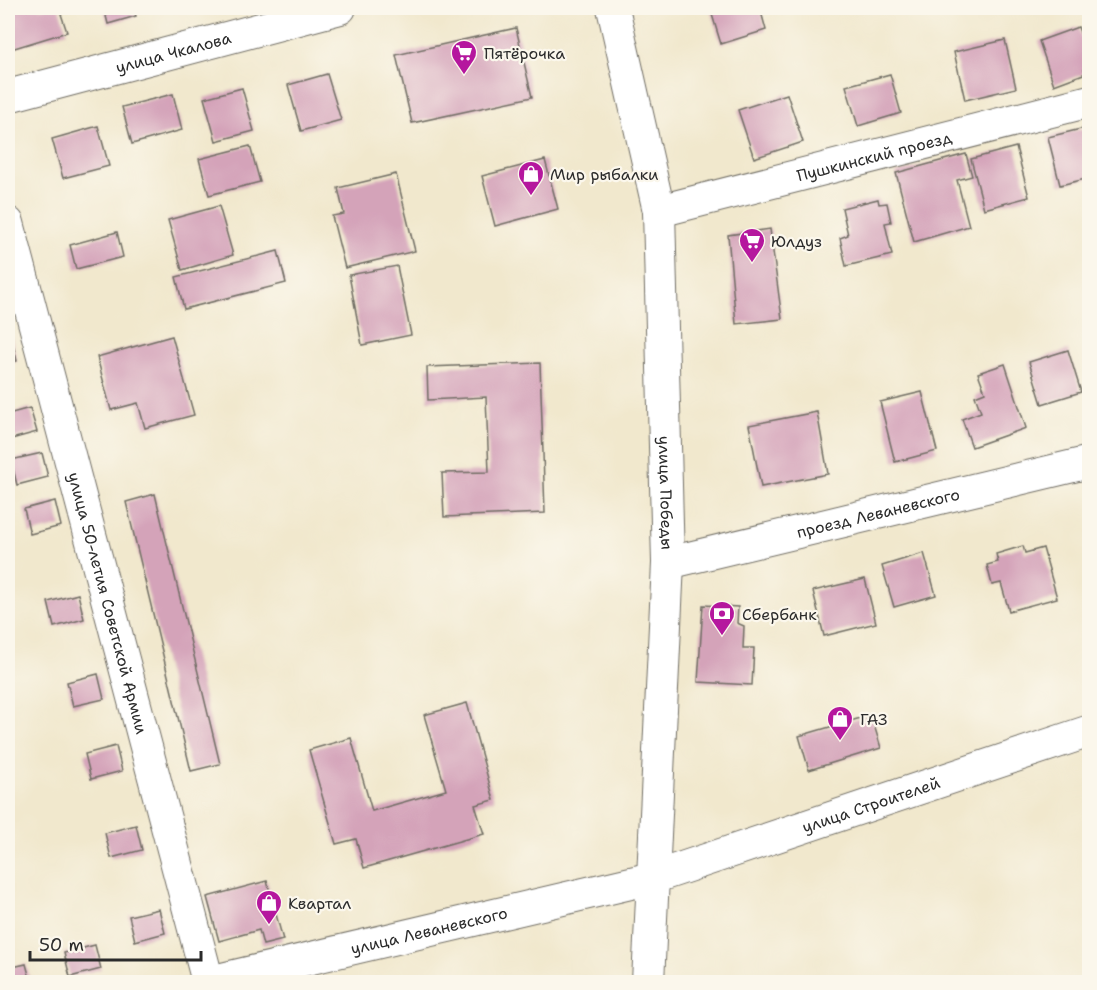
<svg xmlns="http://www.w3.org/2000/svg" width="1097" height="990" viewBox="0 0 1097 990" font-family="'Shantell Sans',sans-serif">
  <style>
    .building { fill: #d4a3b9 }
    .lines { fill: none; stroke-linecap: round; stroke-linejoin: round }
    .minor-casing { stroke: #706d64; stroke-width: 34 }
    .minor { stroke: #fff; stroke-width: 32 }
    .labels { text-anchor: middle; stroke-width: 4.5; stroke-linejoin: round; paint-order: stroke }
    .street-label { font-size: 16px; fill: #2b2b2b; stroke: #fbf7ec }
    .poi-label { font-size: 16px; fill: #2b2b2b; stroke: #fbf7ec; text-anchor: start }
  </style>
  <rect width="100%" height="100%" fill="#fbf7ec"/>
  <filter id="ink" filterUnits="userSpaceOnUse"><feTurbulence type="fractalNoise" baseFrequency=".0167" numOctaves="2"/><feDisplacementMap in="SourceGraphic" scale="12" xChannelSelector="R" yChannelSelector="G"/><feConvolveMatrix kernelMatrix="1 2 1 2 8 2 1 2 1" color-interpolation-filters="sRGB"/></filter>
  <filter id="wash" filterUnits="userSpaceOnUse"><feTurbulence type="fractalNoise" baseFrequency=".008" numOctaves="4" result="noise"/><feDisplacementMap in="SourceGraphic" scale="24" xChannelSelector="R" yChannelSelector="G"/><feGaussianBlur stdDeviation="1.35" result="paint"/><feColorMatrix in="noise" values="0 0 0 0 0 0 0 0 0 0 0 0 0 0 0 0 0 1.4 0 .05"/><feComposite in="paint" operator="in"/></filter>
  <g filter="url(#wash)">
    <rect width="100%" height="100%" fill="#f1e8cd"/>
    <g id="blocks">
      <g class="building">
        <polygon points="8,8 59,8 67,32 8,50"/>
        <polygon points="104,8 133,8 136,16 108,24"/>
        <polygon points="710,8 760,8 766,30 721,44"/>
        <polygon points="1078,27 1090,59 1090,67 1084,69 1086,73 1054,85 1039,41"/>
        <polygon points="516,28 532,97 412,123 396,55"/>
        <polygon points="1005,40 1016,88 965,100 954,52"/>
        <polygon points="327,74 341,120 301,131 288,85"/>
        <polygon points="890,74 901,113 858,126 846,86"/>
        <polygon points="242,88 254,131 216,141 204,98"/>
        <polygon points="173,94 182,130 132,144 122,107"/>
        <polygon points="787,94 803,142 754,158 738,110"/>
        <polygon points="98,126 109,166 63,178 52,139"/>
        <polygon points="1085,128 1090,144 1090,178 1060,185 1048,137"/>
        <polygon points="250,146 260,182 209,195 199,159"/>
        <polygon points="1016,147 1029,197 984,209 971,159"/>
        <polygon points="966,154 972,176 957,180 969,226 914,242 896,173"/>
        <polygon points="545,160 558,209 495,226 482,176"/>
        <polygon points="396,174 415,251 345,268 332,216 344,214 338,188"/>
        <polygon points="878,199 879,204 887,203 891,222 885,223 892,255 846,266 840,238 848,235 842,208"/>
        <polygon points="219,206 233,255 182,270 168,220"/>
        <polygon points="770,229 782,319 736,324 728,235"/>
        <polygon points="117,232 123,257 76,269 70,245"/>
        <polygon points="278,251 286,283 184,309 176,277"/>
        <polygon points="397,266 411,335 362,345 349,275"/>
        <polygon points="11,336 17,361 8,363 8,337"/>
        <polygon points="172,336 194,415 145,428 138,403 111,410 97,357"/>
        <polygon points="1068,350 1081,392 1042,404 1029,362"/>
        <polygon points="540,363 545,513 444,517 442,473 489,472 486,397 428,400 427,367"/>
        <polygon points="1005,364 1026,428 972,447 962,419 981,412 975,396 985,392 978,373"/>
        <polygon points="922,392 937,451 895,462 880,402"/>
        <polygon points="30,408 37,432 8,440 8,414"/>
        <polygon points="817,412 828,474 761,487 749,425"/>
        <polygon points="42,453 48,477 17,485 11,460"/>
        <polygon points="155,494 220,764 191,771 126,502"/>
        <polygon points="55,501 61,526 30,534 24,509"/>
        <polygon points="1023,546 1025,553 1043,548 1057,598 1009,611 1001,583 992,585 987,565 998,562 996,554"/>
        <polygon points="924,553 936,595 894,607 882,566"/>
        <polygon points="865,579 876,623 824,636 813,591"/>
        <polygon points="78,594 84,619 54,627 48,602"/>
        <polygon points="703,605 738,607 737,623 744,626 743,648 754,648 752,685 698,682"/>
        <polygon points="98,674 104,699 73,706 67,682"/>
        <polygon points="467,703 494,800 475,805 484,834 364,868 356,839 336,844 309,750 351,738 372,811 446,790 424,715"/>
        <polygon points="871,715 881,748 809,770 799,736"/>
        <polygon points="116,746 122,771 91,779 85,754"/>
        <polygon points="136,825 142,850 111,858 105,833"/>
        <polygon points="267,881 283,940 263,945 259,930 219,941 207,897"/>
        <polygon points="159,909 165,933 135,941 129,916"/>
        <polygon points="95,945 101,969 70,977 64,953"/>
        <polygon points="26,964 31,982 8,982 8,968"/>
      </g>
    </g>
  </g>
  <g filter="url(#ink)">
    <use href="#blocks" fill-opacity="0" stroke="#706d64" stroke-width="1.5"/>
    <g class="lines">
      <defs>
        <g id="minor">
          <path id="s1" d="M613 8 659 211 668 563 648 982"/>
          <path id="s2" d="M8 96 340 8"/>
          <path id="s3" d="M659 211 1090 101"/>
          <path id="s4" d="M8 223 208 982"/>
          <path id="s5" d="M668 563 1090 462"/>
          <path id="s6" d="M209 982 652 878 1090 731"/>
        </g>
      </defs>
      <use href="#minor" class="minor-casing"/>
      <use href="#minor" class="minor"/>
    </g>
  </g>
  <defs>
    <symbol id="supermarket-pin" viewBox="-11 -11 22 30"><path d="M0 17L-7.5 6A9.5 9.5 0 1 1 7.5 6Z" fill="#b5179e" stroke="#fbf7ec"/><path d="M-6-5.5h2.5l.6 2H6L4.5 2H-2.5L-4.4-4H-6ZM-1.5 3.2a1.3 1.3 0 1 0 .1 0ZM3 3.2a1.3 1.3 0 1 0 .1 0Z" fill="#fff"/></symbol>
    <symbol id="shop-pin" viewBox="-11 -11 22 30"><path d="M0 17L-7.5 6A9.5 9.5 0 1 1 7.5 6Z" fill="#b5179e" stroke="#fbf7ec"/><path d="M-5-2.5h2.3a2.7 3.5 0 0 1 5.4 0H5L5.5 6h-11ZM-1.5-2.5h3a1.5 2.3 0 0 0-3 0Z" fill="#fff"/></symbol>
    <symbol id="bank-pin" viewBox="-11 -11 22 30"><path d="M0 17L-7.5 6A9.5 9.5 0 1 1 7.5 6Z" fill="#b5179e" stroke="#fbf7ec"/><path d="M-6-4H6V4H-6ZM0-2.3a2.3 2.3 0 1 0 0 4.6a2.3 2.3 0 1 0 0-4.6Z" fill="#fff"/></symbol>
  </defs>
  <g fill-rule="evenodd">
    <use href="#supermarket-pin" x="449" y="38" width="30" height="40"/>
    <use href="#shop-pin" x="516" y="159" width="30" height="40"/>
    <use href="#supermarket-pin" x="737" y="226" width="30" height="40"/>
    <use href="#bank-pin" x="707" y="599" width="30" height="40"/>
    <use href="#shop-pin" x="825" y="704" width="30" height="40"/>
    <use href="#shop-pin" x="254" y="888" width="30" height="40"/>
  </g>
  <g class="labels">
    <g class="street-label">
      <text dy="6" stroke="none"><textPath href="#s2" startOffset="171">улица Чкалова</textPath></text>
      <text dy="6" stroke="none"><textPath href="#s3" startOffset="222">Пушкинский проезд</textPath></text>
      <text dy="6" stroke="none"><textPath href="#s1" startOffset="490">улица Победы</textPath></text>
      <text dy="6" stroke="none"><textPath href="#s5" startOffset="216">проезд Леваневского</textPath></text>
      <text dy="6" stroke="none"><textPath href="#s4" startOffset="393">улица 50-летия Советской Армии</textPath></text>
      <text dy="6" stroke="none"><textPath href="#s6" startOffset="686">улица Строителей</textPath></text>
      <text dy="6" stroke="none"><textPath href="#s6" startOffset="226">улица Леваневского</textPath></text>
    </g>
    <g class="poi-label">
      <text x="484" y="59">Пятёрочка</text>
      <text x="550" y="180">Мир рыбалки</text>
      <text x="771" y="247">Юлдуз</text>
      <text x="742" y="620">Сбербанк</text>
      <text x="860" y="725">ГАЗ</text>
      <text x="288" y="909">Квартал</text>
    </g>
  </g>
  <rect width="1097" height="990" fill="none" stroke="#fbf7ec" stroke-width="30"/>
  <path d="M30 951v9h171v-9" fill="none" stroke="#2b2b2b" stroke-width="3"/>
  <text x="39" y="951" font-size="18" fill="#2b2b2b" stroke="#fbf7ec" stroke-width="4.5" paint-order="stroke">50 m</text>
</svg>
